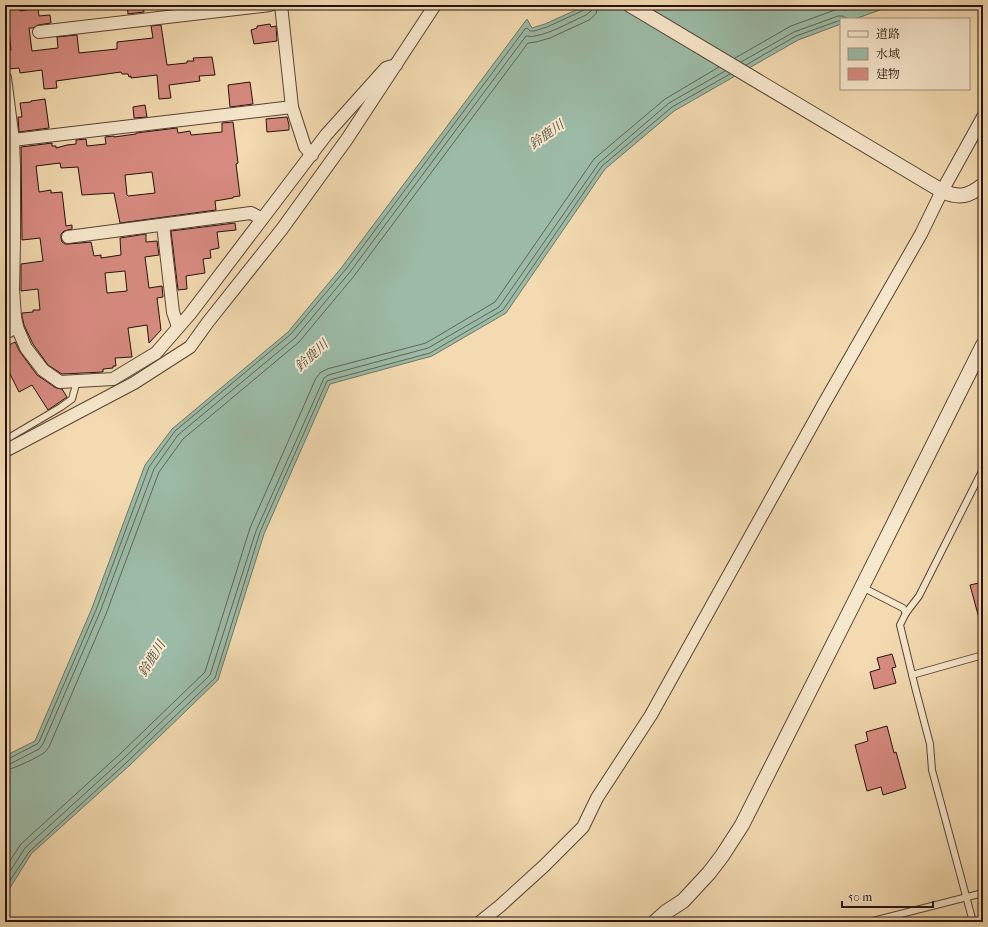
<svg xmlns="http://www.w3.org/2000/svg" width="988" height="927" viewBox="0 0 988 927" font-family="'IM FELL French Canon','Noto Serif JP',serif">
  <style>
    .water { fill: #9cbba7; stroke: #6c7768 }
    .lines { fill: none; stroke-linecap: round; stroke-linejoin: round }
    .shore { stroke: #606658; stroke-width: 1 }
    .building { fill: #d88b81; stroke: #241109; fill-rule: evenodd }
    .service-casing { stroke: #584333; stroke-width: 8 }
    .minor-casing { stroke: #584333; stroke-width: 14 }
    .tertiary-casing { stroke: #584333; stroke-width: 16 }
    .service { stroke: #f7e7cc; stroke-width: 6 }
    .minor { stroke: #f7e7cc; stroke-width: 12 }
    .tertiary { stroke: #f7e7cc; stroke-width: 14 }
    .labels { text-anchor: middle; stroke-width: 4; stroke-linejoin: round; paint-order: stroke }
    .water-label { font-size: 13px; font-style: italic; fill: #4e4c40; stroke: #f7e7cc }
  </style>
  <rect width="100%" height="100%" fill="#f3dab0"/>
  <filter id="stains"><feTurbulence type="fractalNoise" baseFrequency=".005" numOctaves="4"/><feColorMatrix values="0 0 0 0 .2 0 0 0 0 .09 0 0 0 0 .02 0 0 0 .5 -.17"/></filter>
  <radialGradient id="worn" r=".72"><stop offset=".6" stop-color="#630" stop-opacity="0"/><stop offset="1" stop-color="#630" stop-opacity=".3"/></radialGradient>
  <polygon class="water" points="587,5 891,5 888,7 855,19 841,19 841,24 798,40 674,111 605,169 506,313 432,356 330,384 264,534 218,680 130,765 31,854 5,896 5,756 35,741 92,608 145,465 172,429 288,332 342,267 527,19 532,28 545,24"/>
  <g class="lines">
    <g class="shore">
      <polyline points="735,58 791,26 835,10 840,9 846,10 851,5"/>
      <polyline points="741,62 794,32 838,16 843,16 848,19"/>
      <polyline points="746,65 796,36 838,21 841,21"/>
      <polyline points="5,759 8,759 37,744 39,742 96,610 149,467 175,431 291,334 346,269 525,29 527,28 530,31 534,31 547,27 584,10 586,8 587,5"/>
      <path d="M5 764H10L39 749 43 744 100 612 154 469 178 435 295 338 350 272 526 36C528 36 532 37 535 36 552 33 570 22 586 15L591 11 592 5"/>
      <path d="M5 770C12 770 39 757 45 752 47 750 47 749 49 747L106 614 159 472 183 439 299 342 354 276 528 43 536 42 550 38 589 20 596 14 598 5"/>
      <polyline points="5,868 21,844 120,754 205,672 250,528 316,378 320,373 327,369 426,343 495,302 594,159 665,99 719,67"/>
      <polyline points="5,879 25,848 124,758 210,675 256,531 324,378 328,375 428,348 499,307 599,163 669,103 725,71"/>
      <polyline points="5,888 29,852 127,762 215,678 260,532 327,381 330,380 430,353 503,310 602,166 672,107 730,74"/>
    </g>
  </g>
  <g class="building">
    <polygon points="6,5 20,5 20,11 38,8 39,16 50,15 51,23 38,25 33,28 29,28 32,51 58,48 57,37 77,35 79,53 117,49 117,42 153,38 151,26 161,25 167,65 187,63 187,61 194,61 193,58 212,57 215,75 199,76 200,81 169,85 171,98 159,99 157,75 131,78 131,76 129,77 128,74 122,74 121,72 56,81 57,88 44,89 42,70 20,73 19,68 8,69 5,50 11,50"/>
    <polygon points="127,5 143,5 144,12 128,14"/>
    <polygon points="270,24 271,27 276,26 277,41 254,44 251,30 257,28 257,26"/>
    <polygon points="250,82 253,104 230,107 228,85"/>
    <polygon points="45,99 49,128 19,132 18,117 22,117 20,103 31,102 31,101"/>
    <polygon points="145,105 147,117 134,118 133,107"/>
    <polygon points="287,117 289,125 289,130 267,132 266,119"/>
    <path d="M233 122 238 163 236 164 240 196 233 197V198L215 201 216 210 120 223 114 193 82 195 78 167 61 168 60 163 36 166 39 192 51 190V193L62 192 66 226 72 225V229L64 231 61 234V238L62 242 65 244H69L91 242 94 256 101 255V258L121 255 120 238 146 234V242L157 241 159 255 145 257 149 288 162 286 163 297 157 298 161 330 149 343 147 325 128 328 132 357 115 358 116 366H113V368L103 369V372L62 374 48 365 33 344 24 325 22 316V313L33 312V310H40L38 289 21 291V264L43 261 40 238 22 240 21 147 52 143V146H56V148L67 145 76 144V140L86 139 87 146 106 144 105 137 114 136V137L136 134V133L177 128 178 133 190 131 191 135 222 132V123ZM152 172 155 193 128 196 127 195 125 175ZM125 271 127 291 107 293 105 273Z"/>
    <polygon points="5,137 6,166 6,242 5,242"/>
    <polygon points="235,223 236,230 217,232 219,248 210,250 211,258 203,259 205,273 186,276 187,289 178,290 171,231"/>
    <polygon points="15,342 20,352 37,375 56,388 62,389 67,397 48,410 32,385 19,392 9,372 5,373 5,347"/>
    <polygon points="983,582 983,622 980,622 970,585"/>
    <polygon points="892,654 896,667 892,668 896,683 874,689 870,672 880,669 877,658"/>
    <polygon points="887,726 894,753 896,752 906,788 883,795 881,787 867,791 855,745 868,741 866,732"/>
  </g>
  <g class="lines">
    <defs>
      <g id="service">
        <polyline points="5,440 61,407 72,399 77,381"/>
        <polyline points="862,587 903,608 906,613"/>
        <polyline points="912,675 983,655"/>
        <polyline points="869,922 983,893"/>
        <polyline points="973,922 932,770 930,744 915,687 900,625 906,613 919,596 983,469"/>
      </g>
      <g id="minor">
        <polyline points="281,5 292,107 305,147 312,155"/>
        <polyline points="39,32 270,5"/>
        <polyline points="5,78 13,140 14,166 14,243 13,289 15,317 17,327 26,348 43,370 60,382 113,379 156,353 190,314 326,135 386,68 396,65"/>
        <polyline points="13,140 292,107"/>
        <polyline points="163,225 173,312 178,327"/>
        <polyline points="68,237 251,213 262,219"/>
        <polyline points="5,333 17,327"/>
        <polyline points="5,451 134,383 190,347 208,322 282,229 347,139 435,5"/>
        <polyline points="480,922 500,906 544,866 583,827 597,798 651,715 826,400 921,234 942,191 983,117"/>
      </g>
      <g id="tertiary">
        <path d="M630 5 942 191C960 199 969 196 983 185"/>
        <polyline points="655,922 666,912 683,901 709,873 722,856 742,825 862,587 983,345"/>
      </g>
    </defs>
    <use href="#service" class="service-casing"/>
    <use href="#minor" class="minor-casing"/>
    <use href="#tertiary" class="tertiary-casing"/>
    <use href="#service" class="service"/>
    <use href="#minor" class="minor"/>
    <use href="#tertiary" class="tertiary"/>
  </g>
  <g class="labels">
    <g class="water-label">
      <text transform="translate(546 134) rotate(-35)" y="5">鈴鹿川</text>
      <text transform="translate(311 355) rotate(-42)" y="5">鈴鹿川</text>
      <text transform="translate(151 658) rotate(-58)" y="5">鈴鹿川</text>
    </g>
  </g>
  <rect width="988" height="927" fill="none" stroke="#f3dab0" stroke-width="20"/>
  <rect x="6" y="6" width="976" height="915" fill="none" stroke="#241109" stroke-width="2"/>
  <rect x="10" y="10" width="968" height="907" fill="none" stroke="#241109"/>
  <rect x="840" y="18" width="130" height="72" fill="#f7e7cc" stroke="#a3917e"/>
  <rect x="848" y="31" width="20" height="6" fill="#f7e7cc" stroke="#a3917e"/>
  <text x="876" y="38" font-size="12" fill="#241109">道路</text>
  <rect x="848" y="48" width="20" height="12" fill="#9cbba7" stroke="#a3917e"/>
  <text x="876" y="58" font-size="12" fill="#241109">水域</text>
  <rect x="848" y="68" width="20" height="12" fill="#d88b81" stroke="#a3917e"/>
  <text x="876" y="78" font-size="12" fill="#241109">建物</text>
  <path d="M842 901v6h91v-6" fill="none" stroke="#241109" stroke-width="2"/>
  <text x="848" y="901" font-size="12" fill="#241109" stroke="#f7e7cc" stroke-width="3" paint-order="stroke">50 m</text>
  <rect width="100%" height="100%" filter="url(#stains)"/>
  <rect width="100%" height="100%" fill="url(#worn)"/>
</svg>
